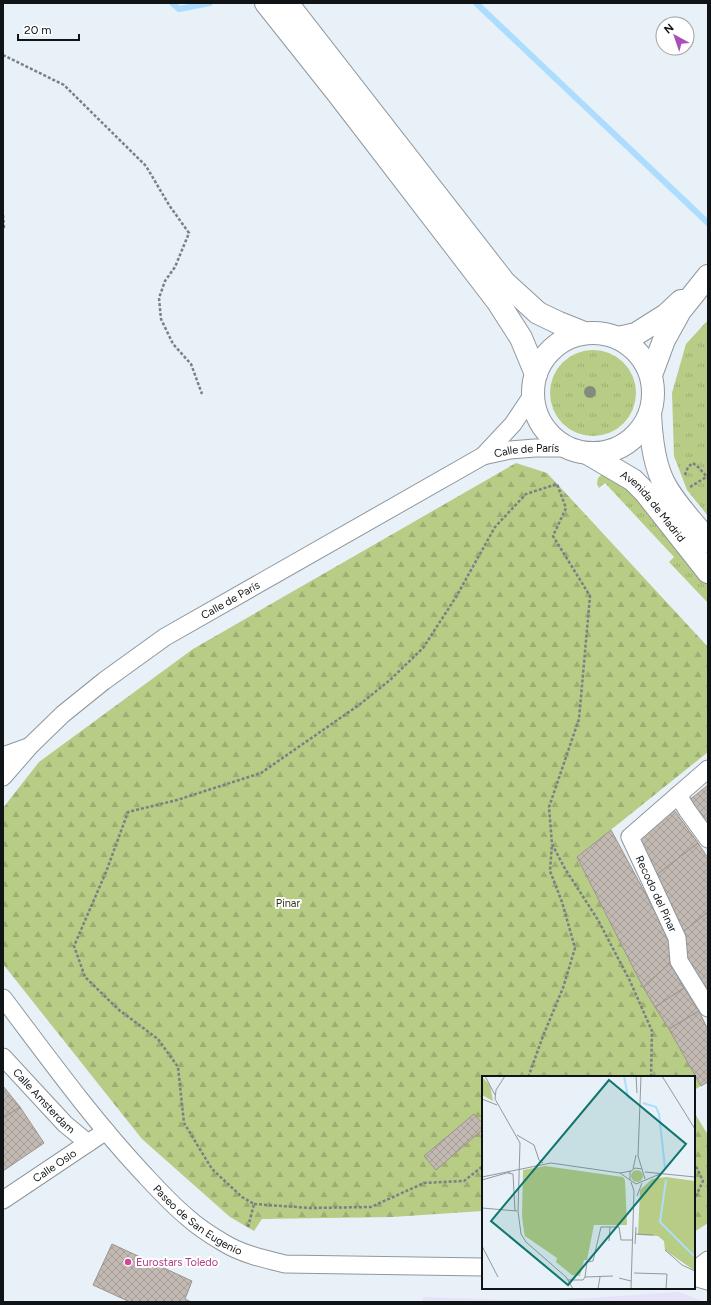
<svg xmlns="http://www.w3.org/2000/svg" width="711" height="1305" viewBox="0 0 711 1305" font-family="Figtree,sans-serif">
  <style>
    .education { fill: #e6e2f8 }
    .grass { fill: url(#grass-tufts) }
    .forest { fill: url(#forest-firs) }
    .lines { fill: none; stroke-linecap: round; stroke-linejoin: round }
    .stream { stroke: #adddfe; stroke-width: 6 }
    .building { fill: url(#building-cross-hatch); stroke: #9c948d }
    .minor-casing { stroke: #90979e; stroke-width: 19 }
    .secondary-casing { stroke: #90979e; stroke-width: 24 }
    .primary-casing { stroke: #90979e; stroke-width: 24 }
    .motorway-casing { stroke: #90979e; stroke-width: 24 }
    .path { stroke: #7a8085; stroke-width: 2.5; stroke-dasharray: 3 2; stroke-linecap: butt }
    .minor { stroke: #fff; stroke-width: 17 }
    .secondary { stroke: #fff; stroke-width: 22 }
    .primary { stroke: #fff; stroke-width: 22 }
    .motorway { stroke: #fff; stroke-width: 22 }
    .tree { fill: #838c7c }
    .hotel-dot { fill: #d1479c; stroke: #fff; stroke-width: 1.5 }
    .labels { text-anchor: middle; stroke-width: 4; stroke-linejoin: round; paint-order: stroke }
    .street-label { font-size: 11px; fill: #111416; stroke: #fff }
    .park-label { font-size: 11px; fill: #313a17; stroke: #fff }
    .hotel-label { font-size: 11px; fill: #b23c85; stroke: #fff; text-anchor: start }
    .inset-river { fill: none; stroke: #adddfe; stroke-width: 2 }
    .inset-road { fill: none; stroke: #92989e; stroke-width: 1 }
    .view { fill: #0f766e; fill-opacity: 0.15; stroke: #0f766e; stroke-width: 2 }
    .inset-edge { fill: none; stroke: #111416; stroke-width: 2 }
  </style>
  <defs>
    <pattern id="grass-tufts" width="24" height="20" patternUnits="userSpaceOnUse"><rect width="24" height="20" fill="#b7cc85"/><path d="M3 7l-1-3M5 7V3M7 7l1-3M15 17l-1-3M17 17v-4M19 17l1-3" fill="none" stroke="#9cae72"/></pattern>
    <pattern id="forest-firs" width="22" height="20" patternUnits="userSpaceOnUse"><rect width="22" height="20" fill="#b7cc85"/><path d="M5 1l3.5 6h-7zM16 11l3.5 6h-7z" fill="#9cae72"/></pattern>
    <pattern id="building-cross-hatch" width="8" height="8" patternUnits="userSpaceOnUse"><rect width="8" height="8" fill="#c1b9b2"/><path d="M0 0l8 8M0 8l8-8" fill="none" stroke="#a59e98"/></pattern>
  </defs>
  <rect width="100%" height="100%" fill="#e8f0f8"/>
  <polygon class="education" points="679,1292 705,1302 422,1302 423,1297 544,1301"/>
  <g class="grass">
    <polygon points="708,320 708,516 687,490 674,456 672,393 686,344"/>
    <circle cx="593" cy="393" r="43"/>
    <polygon points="602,474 625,483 657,520 708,585 708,603 669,562 674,557 605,483 599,488 597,484 598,478"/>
  </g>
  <g class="forest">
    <polygon points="516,463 547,473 708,647 708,752 577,857 643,987 669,1029 701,1086 694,1090 694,1077 483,1077 483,1211 392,1217 262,1219 254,1231 230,1217 142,1139 3,964 3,808 39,762 193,649"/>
    <polygon points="694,1112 708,1135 708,1223 694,1232"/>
  </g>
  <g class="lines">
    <g class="stream">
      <polyline points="172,3 179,9 210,3"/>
      <polyline points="476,3 708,223"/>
    </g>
  </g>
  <g class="building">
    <polygon points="708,785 708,829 687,802"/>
    <polygon points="674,810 698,843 655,876 637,841"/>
    <polygon points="611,830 670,939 670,963 643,987 577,857"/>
    <polygon points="698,843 708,858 708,912 683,932 655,876"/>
    <polygon points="708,912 708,996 689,964 683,932"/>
    <polygon points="670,963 684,988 655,1007 643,987"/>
    <polygon points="684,988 699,1011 669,1029 655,1007"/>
    <polygon points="699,1011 708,1030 708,1082 701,1086 669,1029"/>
    <polygon points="3,1086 20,1107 3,1118"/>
    <polygon points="20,1107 44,1143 3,1171 3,1118"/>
    <polygon points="474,1114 483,1124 483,1129 436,1170 424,1156"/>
    <polygon points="112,1244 192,1281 185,1299 191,1302 130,1302 93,1285"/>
  </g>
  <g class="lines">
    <defs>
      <g id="minor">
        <polyline points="483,456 513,424 533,394"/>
        <polyline points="3,756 28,747"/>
        <path id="s1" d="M708 769 630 837 677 938 679 961 708 1008"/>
        <path id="s2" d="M3 777 30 746 63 714 104 681 165 637 483 456 510 450 535 448H570"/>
        <polyline points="678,795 687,810 708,839"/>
        <path id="s3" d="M3 998C47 1056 90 1116 140 1170 155 1186 170 1203 187 1217 198 1227 212 1236 224 1243 242 1254 264 1259 285 1264L483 1267"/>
        <path id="s4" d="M3 1057 65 1124 88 1143"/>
        <path id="s5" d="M3 1200 106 1131"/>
        <polyline points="694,1271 708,1260"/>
        <polyline points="694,1277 708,1281"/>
      </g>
      <g id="secondary">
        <polyline points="618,338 636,334 666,315 681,301"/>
        <polyline points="651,375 664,340 680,311 708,276"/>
      </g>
      <g id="primary">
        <circle cx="593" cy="393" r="60"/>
        <path d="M650 413C651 435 653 459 662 479 671 500 694 523 708 541"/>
        <path id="s6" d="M587 453 633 480 645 492 708 572"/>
      </g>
      <g id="motorway">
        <polyline points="266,3 339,95 498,302 521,338 536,374"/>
        <polyline points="287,3 505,283 538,313 559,323 584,333"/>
      </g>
    </defs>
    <use href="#minor" class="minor-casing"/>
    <use href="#secondary" class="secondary-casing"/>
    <use href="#primary" class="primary-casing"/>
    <use href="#motorway" class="motorway-casing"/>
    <g class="path">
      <polyline points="3,55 64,85 146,166 169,205 189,233 175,267 165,281 159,298 161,319 173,344 191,364 202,394"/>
      <polyline points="3,215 4,227 3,229"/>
      <polyline points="685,475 688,467 693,463 698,467 708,478"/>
      <polyline points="690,487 708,476"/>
      <polyline points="530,1077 529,1075 543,1036 563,988 575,948 562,902 550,871 552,844"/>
      <polyline points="694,1162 703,1181 694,1200"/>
      <polyline points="254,1204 310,1208 371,1207 424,1183 464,1181 483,1166"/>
      <polyline points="248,1227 254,1204 242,1197 212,1169 184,1123 178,1067 158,1039 119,1010 85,977 74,946 106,872 128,812 177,800 261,773 359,705 390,680 423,648 456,597 495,527 526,494 557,484 566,508 553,536 590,596 579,719 549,807 552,844 564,867 598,920 630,981 652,1031 651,1077"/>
    </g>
    <use href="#minor" class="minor"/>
    <use href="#secondary" class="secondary"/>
    <use href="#primary" class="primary"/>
    <use href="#motorway" class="motorway"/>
  </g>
  <circle class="tree" cx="590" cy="392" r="6"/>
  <circle class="hotel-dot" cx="128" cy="1262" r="4"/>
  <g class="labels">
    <g class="street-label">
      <text dy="4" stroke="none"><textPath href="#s2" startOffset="625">Calle de París</textPath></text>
      <text dy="4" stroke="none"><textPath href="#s6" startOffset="86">Avenida de Madrid</textPath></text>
      <text dy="4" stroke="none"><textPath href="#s2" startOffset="290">Calle de París</textPath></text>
      <text dy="4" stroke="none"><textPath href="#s1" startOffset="166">Recodo del Pinar</textPath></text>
      <text dy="4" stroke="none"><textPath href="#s4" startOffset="60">Calle Amsterdam</textPath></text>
      <text dy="4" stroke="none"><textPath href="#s5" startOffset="62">Calle Oslo</textPath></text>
      <text dy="4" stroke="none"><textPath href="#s3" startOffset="297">Paseo de San Eugenio</textPath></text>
    </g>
    <g class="park-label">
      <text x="288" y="907">Pinar</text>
    </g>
    <g class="hotel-label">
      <text x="136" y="1266">Eurostars Toledo</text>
    </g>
  </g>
  <g transform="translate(482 1076)">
    <rect width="213" height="213" fill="#e8f0f8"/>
    <path d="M149 100a6 6 0 1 1 12 0a6 6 0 1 1-12 0ZM184 101 213 105V195L183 174 182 165 176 160 156 159 158 114 170 103Z" fill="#b7cc85"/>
    <path d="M63 90 141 101 143 104 145 149H112L105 184H102L98 200 90 199 74 186 75 182 43 160 42 156 40 140 41 94Z" fill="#b7cc85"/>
    <path d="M0 1 8 9 11 25 0 19Z" fill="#b7cc85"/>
    <path class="inset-river" d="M142 0 146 21 152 25M161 27 174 31 177 38 183 92M184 104 178 146 213 181"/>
    <path class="inset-road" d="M3 0 13 19M23 0 14 14 13 23 38 67 36 135 39 158 44 166 84 201 91 213M154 0 155 17M159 0 156 80 160 93M180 0 213 53M0 23 15 29M35 59 52 69 57 84 61 87M151 93 154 79M163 96 213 101M26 97 31 98 33 135M138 97 148 104M0 101 69 87 138 97 149 95M163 103 160 93 153 92 148 96V104L154 108 178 98M0 104 28 96M155 120 160 107M0 132 35 135M154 158 171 159M127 165 128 151M153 168 154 151M0 170 16 201M183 174 200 189 213 195M152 197 185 198 184 213M103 201 131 200M137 202 149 205M86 204H101L103 201 105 186 111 185 119 151H137L139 164H151M116 213 118 201M149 213 152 115 149 106"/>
    <path class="view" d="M127 4 204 68 86 209 9 145Z"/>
    <rect width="213" height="213" class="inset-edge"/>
  </g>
  <rect width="711" height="1305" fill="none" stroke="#111416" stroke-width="8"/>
  <g transform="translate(675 36) rotate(320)"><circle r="19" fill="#ffffff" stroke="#a0a1a2"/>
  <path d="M0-3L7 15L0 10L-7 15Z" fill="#a94eba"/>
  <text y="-6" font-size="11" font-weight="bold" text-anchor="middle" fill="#111416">N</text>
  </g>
  <path d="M18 34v6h61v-6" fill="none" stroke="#111416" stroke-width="2"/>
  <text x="24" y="34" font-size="12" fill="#111416" stroke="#ffffff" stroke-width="3" paint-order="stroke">20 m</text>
</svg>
